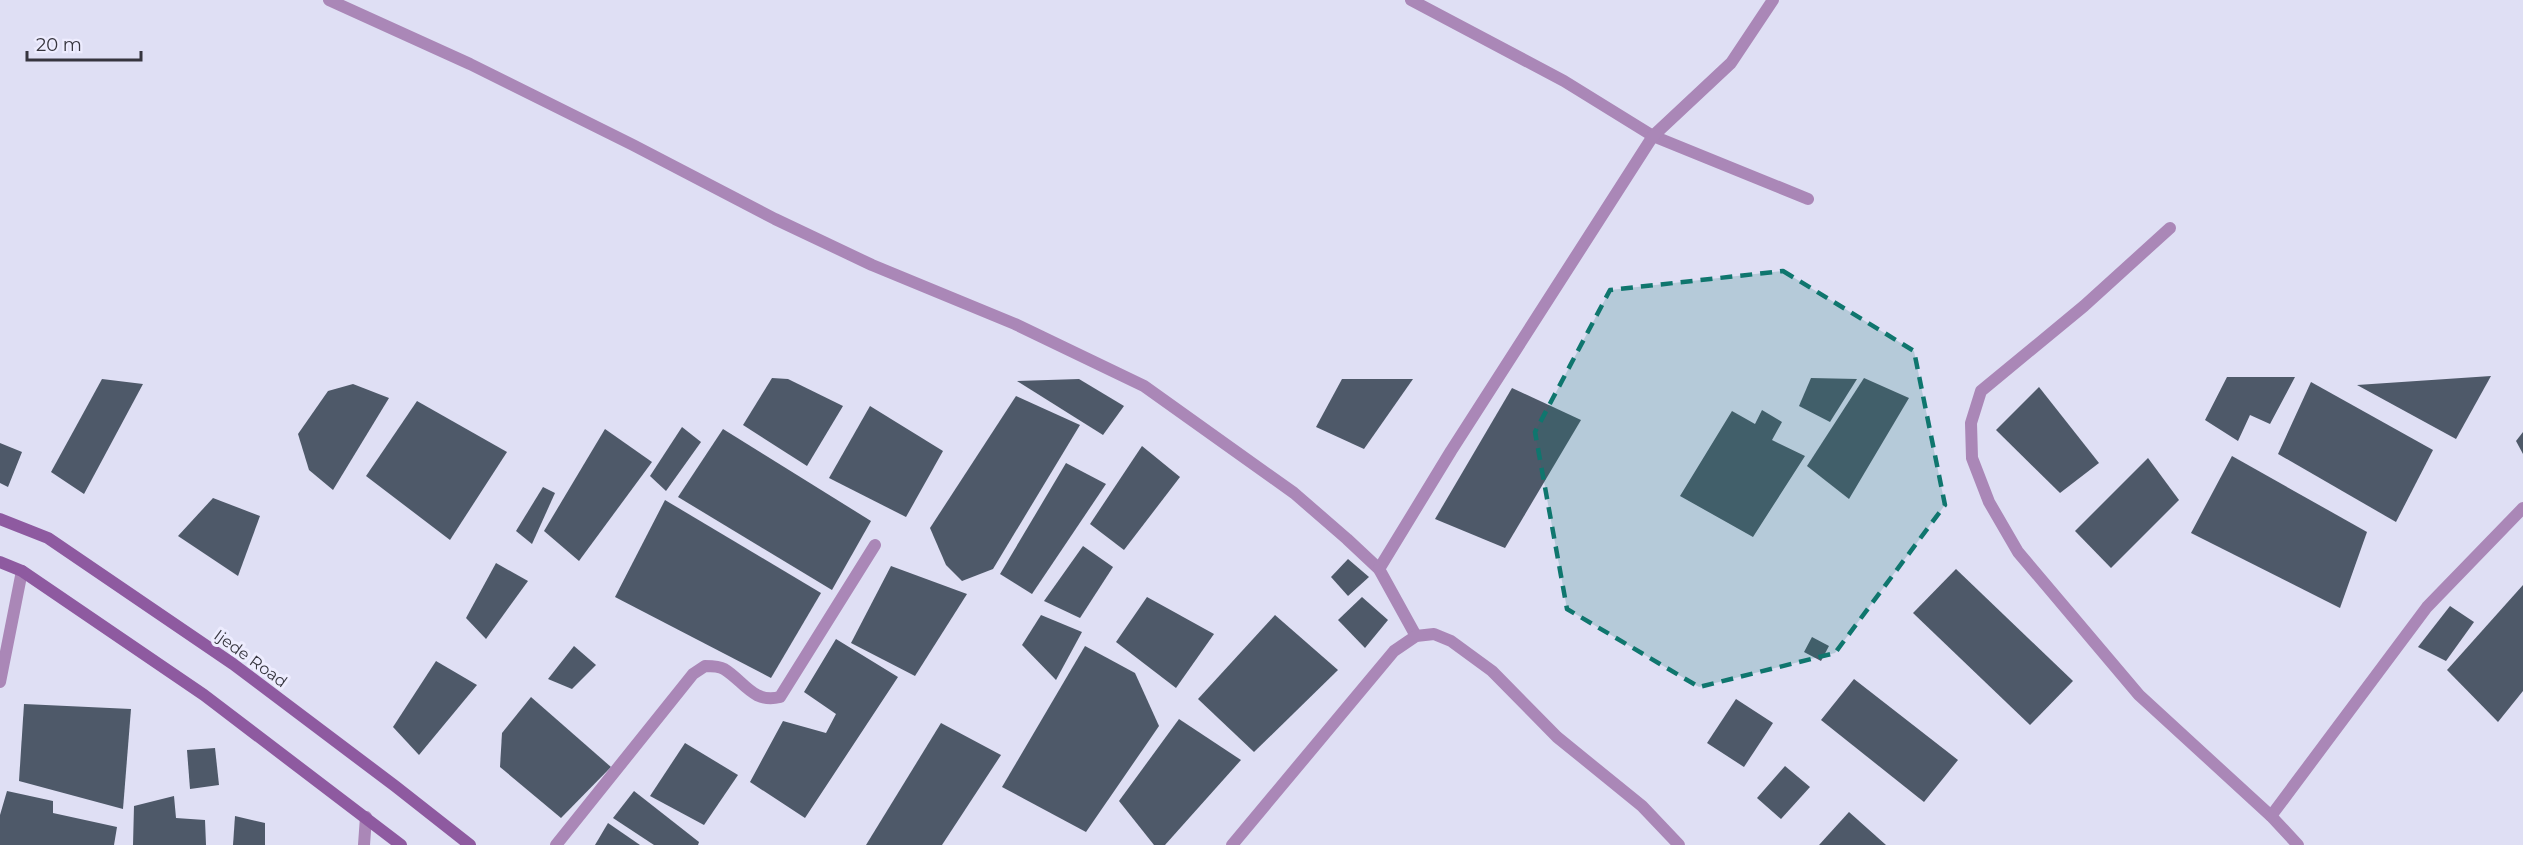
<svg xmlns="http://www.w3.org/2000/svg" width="2523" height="845" viewBox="0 0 2523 845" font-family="Montserrat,sans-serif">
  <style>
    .building { fill: #4e5969 }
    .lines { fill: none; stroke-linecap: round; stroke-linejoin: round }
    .street { stroke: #aa87b7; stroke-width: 12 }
    .secondary { stroke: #8e5aa0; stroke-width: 12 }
    .marked { fill: #0f766e; fill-opacity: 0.2; stroke: #0f766e; stroke-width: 4.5; stroke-dasharray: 12 8; stroke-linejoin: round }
    .labels { text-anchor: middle; stroke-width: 6; stroke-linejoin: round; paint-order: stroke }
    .street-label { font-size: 16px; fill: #36353e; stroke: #edecfe }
  </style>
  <rect width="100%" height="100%" fill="#dfdff4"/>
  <g class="building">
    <polygon points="2491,376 2456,439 2357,385"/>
    <polygon points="2227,377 2295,377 2270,424 2250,415 2238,441 2205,420"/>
    <polygon points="772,378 788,379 843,406 807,466 743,425"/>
    <polygon points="1811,378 1857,379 1830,422 1799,406"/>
    <polygon points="1864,378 1909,398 1849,499 1807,466"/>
    <polygon points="102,379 143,384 84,494 51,472"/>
    <polygon points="1079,379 1124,406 1103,435 1017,381"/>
    <polygon points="1342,379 1413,379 1364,449 1316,427"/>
    <polygon points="2311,382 2433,450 2396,522 2278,454"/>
    <polygon points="353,384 389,398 333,490 309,470 298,434 328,391"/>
    <polygon points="2039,387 2099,463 2060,493 1996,430"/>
    <polygon points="1512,388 1581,420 1505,548 1435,519"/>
    <polygon points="1016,396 1080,425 993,569 962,581 946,565 930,528"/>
    <polygon points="417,401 507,452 450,540 366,476"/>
    <polygon points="870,406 943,451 906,517 829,478"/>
    <polygon points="1762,410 1782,422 1772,440 1805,456 1753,537 1680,496 1732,411 1755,424"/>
    <polygon points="682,427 701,442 666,491 650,476"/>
    <polygon points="605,429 652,462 579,561 544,531"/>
    <polygon points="723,429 871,521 832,590 678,497"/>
    <polygon points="2523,432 2523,454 2516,441"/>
    <polygon points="0,443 22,452 8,487 0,483"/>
    <polygon points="1142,446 1180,477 1124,550 1090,524"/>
    <polygon points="2232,456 2367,532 2340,608 2191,533"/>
    <polygon points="2148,458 2179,500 2111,568 2075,531"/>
    <polygon points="1066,463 1106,484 1032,594 1000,574"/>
    <polygon points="543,487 555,493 532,544 516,531"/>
    <polygon points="213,498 260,516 238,576 178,536"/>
    <polygon points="665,500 821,593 771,678 615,597"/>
    <polygon points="1083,546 1113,567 1080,618 1044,601"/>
    <polygon points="1348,559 1369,577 1348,596 1331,577"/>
    <polygon points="496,563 528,581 486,639 466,618"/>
    <polygon points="891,566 967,594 915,676 851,643"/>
    <polygon points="1956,569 2073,681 2030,725 1913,613"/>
    <polygon points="2523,585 2523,691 2498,722 2447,670"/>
    <polygon points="1147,597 1214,634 1176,688 1116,642"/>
    <polygon points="1362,597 1388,620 1365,648 1338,620"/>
    <polygon points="2450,606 2474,622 2446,661 2418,647"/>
    <polygon points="1041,615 1082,632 1056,680 1022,645"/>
    <polygon points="1275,615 1338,670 1254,752 1198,699"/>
    <polygon points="1812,637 1829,646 1821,661 1804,652"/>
    <polygon points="836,639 898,677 805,818 750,782 783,721 826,733 836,714 804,692"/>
    <polygon points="574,646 596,665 572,689 548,679"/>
    <polygon points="1085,646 1135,673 1159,726 1086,832 1002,787"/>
    <polygon points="436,661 477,685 419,755 393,727"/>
    <polygon points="1854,679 1958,760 1924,802 1821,720"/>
    <polygon points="531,697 611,767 561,818 500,767 502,733"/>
    <polygon points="1736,699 1773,723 1744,767 1707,743"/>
    <polygon points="24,704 131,709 123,809 19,781"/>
    <polygon points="1179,719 1241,760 1165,845 1154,845 1119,801"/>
    <polygon points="941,723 1001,755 942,845 866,845"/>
    <polygon points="685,743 738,775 704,825 650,796"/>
    <polygon points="215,748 219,785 190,789 187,750"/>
    <polygon points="1785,766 1810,787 1781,819 1757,798"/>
    <polygon points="7,791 53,801 53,813 117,827 114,845 0,845 0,815"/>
    <polygon points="634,791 699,842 698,845 654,845 613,818"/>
    <polygon points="174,796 176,818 205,820 206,845 133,845 134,806"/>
    <polygon points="1849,812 1886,845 1819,845"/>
    <polygon points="235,816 265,823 265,845 233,845"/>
    <polygon points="608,823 640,845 595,845"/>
  </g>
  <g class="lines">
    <g class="street">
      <polyline points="329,0 470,64 633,145 775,219 872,265 1015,324 1144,386 1294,493 1347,539 1379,569 1416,636"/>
      <polyline points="1411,0 1564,81 1653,136 1808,199"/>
      <polyline points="2170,228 2084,306 1981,391 1971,423 1972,458 1989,502 2018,552 2139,695 2271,816 2298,845"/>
      <polyline points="1379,569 1451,451 1653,136 1731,63 1773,0"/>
      <polyline points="0,682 22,571"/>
      <polyline points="2271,816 2427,607 2523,508"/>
      <polyline points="364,845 366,817"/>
      <path d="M556 845 693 674 705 666C711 666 719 666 724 669 744 681 753 704 780 697L875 545"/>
      <polyline points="1232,845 1394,651 1416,636 1434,634 1451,641 1492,671 1557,737 1642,806 1679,845"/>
    </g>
    <g class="secondary">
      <polyline points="0,519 48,538 233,664 395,786 470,845"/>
      <polyline points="0,562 22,571 204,695 401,845"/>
    </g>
  </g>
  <path class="marked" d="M1783 271 1914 351 1945 505 1835 653 1699 687 1567 609 1535 432 1610 290Z"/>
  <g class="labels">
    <g class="street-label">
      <text transform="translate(251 658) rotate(36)" y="6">Ijede Road</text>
    </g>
  </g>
  <path d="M27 51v9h114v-9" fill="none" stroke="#36353e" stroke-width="3"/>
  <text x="36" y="51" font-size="18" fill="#36353e" stroke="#edecfe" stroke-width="4.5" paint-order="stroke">20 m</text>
</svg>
